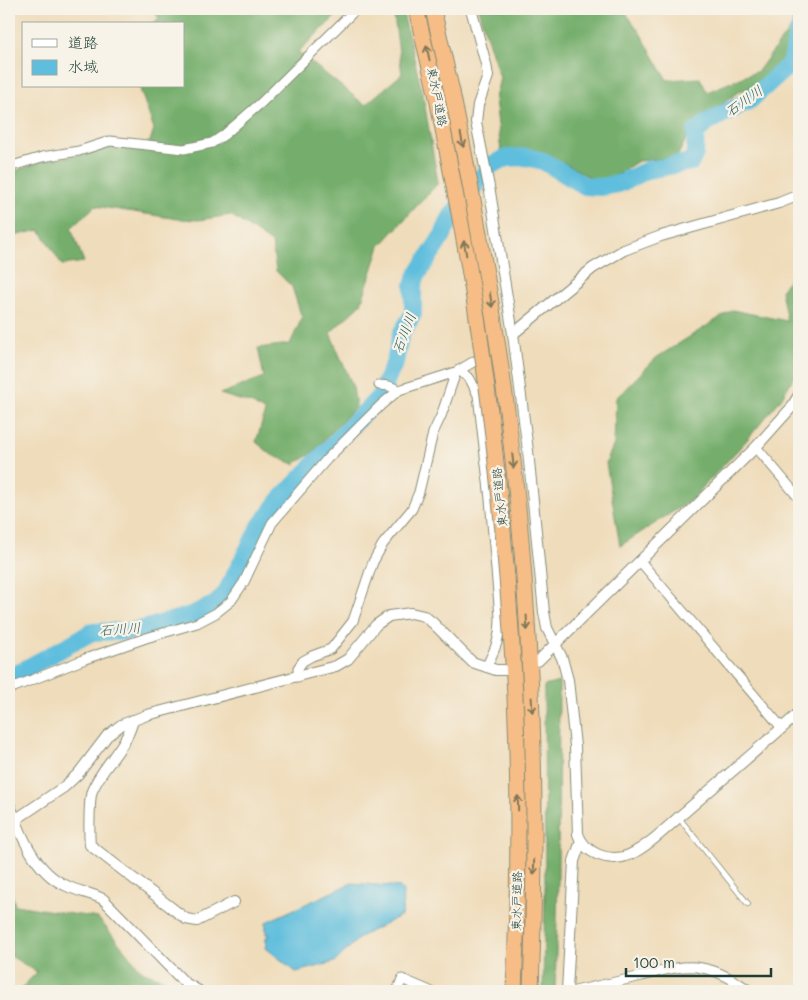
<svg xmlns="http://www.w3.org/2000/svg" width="808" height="1000" viewBox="0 0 808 1000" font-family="Mali,'Klee One',sans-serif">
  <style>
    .forest { fill: #75ae6c; stroke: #4a7650 }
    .water { fill: #5fbedd; stroke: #3f7e88 }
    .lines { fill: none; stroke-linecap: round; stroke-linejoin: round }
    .river { stroke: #5fbedd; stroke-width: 18 }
    .service-casing { stroke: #878c77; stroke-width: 6 }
    .minor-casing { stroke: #878c77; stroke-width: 11 }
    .tertiary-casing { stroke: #878c77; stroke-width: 12 }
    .motorway-casing { stroke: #878c77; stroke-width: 17 }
    .service { stroke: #fff; stroke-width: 4.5 }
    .minor { stroke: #fff; stroke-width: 9 }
    .tertiary { stroke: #fff; stroke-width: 10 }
    .motorway { stroke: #f6be86; stroke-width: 15 }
    .motorway-bridge-casing { stroke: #878c77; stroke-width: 17; stroke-linecap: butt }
    .motorway-bridge { stroke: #f6be86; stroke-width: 15 }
    .oneway { stroke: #807759 }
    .labels { text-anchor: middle; stroke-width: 4.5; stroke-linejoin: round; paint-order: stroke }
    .street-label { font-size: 12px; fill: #1f3d34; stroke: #f7f3e8 }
    .water-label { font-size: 14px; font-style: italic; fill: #2f5d5e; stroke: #f7f3e8 }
  </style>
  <rect width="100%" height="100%" fill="#f7f3e8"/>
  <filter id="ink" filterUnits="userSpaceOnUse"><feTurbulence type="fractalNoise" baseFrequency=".02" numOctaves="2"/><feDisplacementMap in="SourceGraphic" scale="10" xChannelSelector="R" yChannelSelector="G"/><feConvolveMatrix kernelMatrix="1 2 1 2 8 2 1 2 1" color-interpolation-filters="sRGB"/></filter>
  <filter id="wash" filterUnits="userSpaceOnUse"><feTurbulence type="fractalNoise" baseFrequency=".0096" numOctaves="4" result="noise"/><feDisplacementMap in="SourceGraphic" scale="20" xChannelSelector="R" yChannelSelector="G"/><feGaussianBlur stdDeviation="1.12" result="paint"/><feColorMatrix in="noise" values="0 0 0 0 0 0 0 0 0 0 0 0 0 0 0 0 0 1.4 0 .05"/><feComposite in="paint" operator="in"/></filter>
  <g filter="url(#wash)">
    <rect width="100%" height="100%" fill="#efdcba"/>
    <g class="forest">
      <polygon points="152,9 333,9 338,14 298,52 365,105 402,74 393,9 402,9 423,95 438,183 380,246 361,304 330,333 353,387 356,407 310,455 294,464 272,455 256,442 265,412 253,404 220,394 264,377 258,348 290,344 302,318 292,287 276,271 272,243 231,215 199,220 178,219 95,206 71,228 84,262 62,265 40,230 9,237 9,173 43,161 87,154 115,146 147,150 154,129 139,86 184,86 184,24 152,24 159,18"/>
      <polygon points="478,9 623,9 639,31 667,80 700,78 707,92 758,71 793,25 792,9 799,9 799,24 790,51 767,81 738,92 708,115 688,135 677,157 638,161 602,184 564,163 501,152 495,98 500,78"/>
      <polygon points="799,265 799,368 781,399 746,441 691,500 620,546 606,463 614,444 616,398 656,358 732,310 787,321 781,291"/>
      <polygon points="559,682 558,880 555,991 543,991 545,890 544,686"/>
      <polygon points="9,882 15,905 98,918 142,971 175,984 182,991 19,991 37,972 9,955"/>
    </g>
    <polygon class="water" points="352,883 400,887 403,890 402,915 360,937 335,962 296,972 266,948 266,937 268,937 268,934 266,934 266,922"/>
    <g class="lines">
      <path class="river" d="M9 678 92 632 131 631 144 629 191 615 216 604 225 594 260 526 280 500 383 393 386 381 395 362 401 334 413 314V285L417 275 443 235 451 217 491 165 506 158 527 157 543 161 585 186 600 187 618 184 648 170 691 162 695 153 696 132 710 121 750 100 788 66C798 53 792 43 799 30"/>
    </g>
  </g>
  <g filter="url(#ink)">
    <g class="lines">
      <defs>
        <polyline id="service" points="679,818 748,904"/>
        <g id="minor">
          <polyline points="9,167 42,157 79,151 110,141 184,149 212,143 224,135 262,102 356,9"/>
          <path d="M459 370 470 379 478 395 490 499 500 617C500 639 496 648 486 667"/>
          <polyline points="379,385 389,386 399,390"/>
          <polyline points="756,447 799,498"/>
          <polyline points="640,561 782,728"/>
          <polyline points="298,677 298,668 303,661 312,656 331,649 353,621 373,562 383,544 412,509 419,492 433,433 441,416 456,372"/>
          <polyline points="9,689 85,659 146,638 197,623 216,613 231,601 244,582 272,523 327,459 381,405 399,390 456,372 485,355"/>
          <polyline points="397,991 402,979 430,991"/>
          <path d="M575 991C597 986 620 981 642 976 661 971 683 964 702 968 720 971 736 981 750 991"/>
        </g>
        <g id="tertiary">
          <path d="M471 9 486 64 488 76 478 105 476 122 490 192 513 334 528 451 544 612 547 628 562 658 568 680 575 746 578 834C585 854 610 863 629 855 648 847 670 824 686 811 724 778 762 746 799 713"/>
          <polyline points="513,334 593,268 624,250 661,236 779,203 799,195"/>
          <polyline points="538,661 756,447 791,408 799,395"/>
          <path d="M133 720C127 747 102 766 92 791 89 799 89 835 90 845L186 919 197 921 234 902"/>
          <path d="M9 803C20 833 35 873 67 886 79 892 91 893 103 899L185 983 199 991"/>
          <polyline points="15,820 64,787 78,774 107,736 121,725 147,715 336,666 348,659 376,625 389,616 411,613 424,616 433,623 472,662 496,670 506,670"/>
          <polyline points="567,991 574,861 581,841"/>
        </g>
        <g id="motorway">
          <polyline points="416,9 437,97"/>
          <polyline points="433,9 452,92"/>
          <path d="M529 656C536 768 535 880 531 991"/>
          <path d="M513 661C520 771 519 881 514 991"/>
        </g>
      </defs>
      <use href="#service" class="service-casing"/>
      <use href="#minor" class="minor-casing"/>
      <use href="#tertiary" class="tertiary-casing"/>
      <use href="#motorway" class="motorway-casing"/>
      <use href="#service" class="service"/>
      <use href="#minor" class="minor"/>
      <use href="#tertiary" class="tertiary"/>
      <use href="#motorway" class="motorway"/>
      <defs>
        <g id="motorway-bridge">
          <path d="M452 92C474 201 494 309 508 418 518 497 525 577 529 656"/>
          <path d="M437 97C448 158 461 219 471 280 492 406 505 534 513 661"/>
        </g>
      </defs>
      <use href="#motorway-bridge" class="motorway-bridge-casing"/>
      <use href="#motorway-bridge" class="motorway-bridge"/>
    </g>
    <defs><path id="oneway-shaft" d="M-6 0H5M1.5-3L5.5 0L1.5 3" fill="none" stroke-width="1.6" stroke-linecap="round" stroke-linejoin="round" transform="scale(1.25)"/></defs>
    <g class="oneway">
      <use href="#oneway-shaft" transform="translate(428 53) rotate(-102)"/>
      <use href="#oneway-shaft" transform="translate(462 140) rotate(79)"/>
      <use href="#oneway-shaft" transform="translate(465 248) rotate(-100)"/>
      <use href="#oneway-shaft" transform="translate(491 300) rotate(81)"/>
      <use href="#oneway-shaft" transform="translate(513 461) rotate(84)"/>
      <use href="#oneway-shaft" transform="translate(527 623) rotate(87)"/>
      <use href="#oneway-shaft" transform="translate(532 705) rotate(87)"/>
      <use href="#oneway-shaft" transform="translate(518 803) rotate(-91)"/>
      <use href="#oneway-shaft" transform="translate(534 867) rotate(91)"/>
    </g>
  </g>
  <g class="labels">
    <g class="street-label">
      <text transform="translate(437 97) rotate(79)" y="4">東水戸道路</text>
      <text transform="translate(500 497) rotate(-96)" y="4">東水戸道路</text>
      <text transform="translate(517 901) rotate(-89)" y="4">東水戸道路</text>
    </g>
    <g class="water-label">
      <text transform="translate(744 101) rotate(-35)" y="5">石川川</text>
      <text transform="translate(404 333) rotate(-69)" y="5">石川川</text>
      <text transform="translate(120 629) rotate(-4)" y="5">石川川</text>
    </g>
  </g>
  <rect width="808" height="1000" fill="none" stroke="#f7f3e8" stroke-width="30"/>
  <rect x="22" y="22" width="162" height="65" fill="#f7f3e8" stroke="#a1aaa0"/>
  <rect x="32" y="39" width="25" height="8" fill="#ffffff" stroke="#a1aaa0"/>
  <text x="68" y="48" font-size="15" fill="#1f3d34">道路</text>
  <rect x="32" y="60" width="25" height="15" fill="#5fbedd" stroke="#a1aaa0"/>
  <text x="68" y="72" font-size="15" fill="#1f3d34">水域</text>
  <path d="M626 968v8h145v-8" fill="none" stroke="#1f3d34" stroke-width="2.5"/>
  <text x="633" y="968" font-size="15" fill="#1f3d34" stroke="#f7f3e8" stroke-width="4" paint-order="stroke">100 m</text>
</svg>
